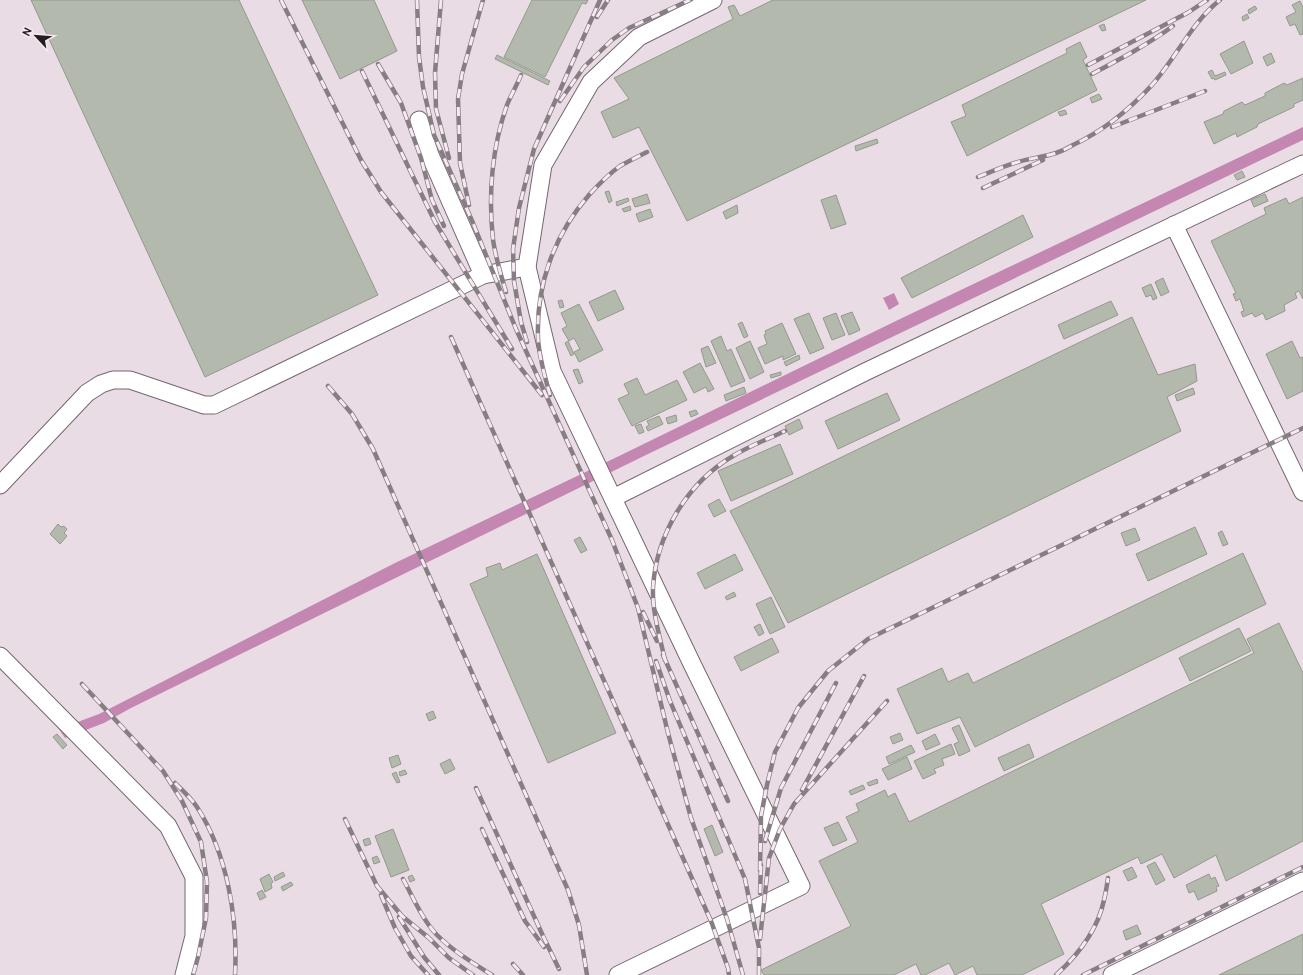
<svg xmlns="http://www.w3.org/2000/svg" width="1303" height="975" viewBox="0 0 1303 975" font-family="Overpass,sans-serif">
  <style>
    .water { fill: #c487b1 }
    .building { fill: #b3baad; stroke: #93998d }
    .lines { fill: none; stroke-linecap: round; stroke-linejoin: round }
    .minor-casing { stroke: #746870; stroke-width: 19 }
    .minor { stroke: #fff; stroke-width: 17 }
    .rail-casing { stroke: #877e84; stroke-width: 4.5 }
    .rail { stroke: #f7e9f2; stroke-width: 3; stroke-dasharray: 9; stroke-linecap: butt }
  </style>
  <rect width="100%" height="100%" fill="#eadce5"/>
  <g class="water">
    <polygon points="1303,127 1303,140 648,454 131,708 104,723 65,738 59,729 99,714 395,563 617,457 900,319"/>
    <polygon points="894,293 899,304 889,310 883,298"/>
  </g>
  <g class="building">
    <polygon points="31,0 239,0 378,295 205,377"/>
    <polygon points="302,0 374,0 397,51 340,79"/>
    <polygon points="532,0 588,0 586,4 582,3 545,77 504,57"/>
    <polygon points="773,0 1146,0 687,221 639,127 613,138 601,112 629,99 614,78 733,19 728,7 734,5 740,16"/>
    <polygon points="1300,1 1303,7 1303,34 1300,35 1295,24 1290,26 1286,17 1296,12 1292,5"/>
    <polygon points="1255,6 1257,9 1249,14 1248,10"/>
    <polygon points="1247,14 1249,18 1243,21 1242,17"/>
    <polygon points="1104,24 1106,30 1102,31 1099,26"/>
    <polygon points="1244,41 1253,63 1231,74 1220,54"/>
    <polygon points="1080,42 1087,57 1083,60 1097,90 967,156 951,122 966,116 962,105 1067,53 1066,49"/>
    <polygon points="1271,53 1275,62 1267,66 1263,57"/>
    <polygon points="497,55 550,81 548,85 495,59"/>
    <polygon points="1212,70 1215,76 1225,72 1226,75 1215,80 1214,78 1212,79 1208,72"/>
    <polygon points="1303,78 1303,100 1294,104 1294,107 1258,124 1257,127 1237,137 1236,133 1214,144 1204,122 1223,114 1224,111 1242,102 1245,105 1265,96 1265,93 1284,83 1287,85"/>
    <polygon points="1099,94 1102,99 1092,103 1090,98"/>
    <polygon points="1065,110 1067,114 1060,116 1058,112"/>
    <polygon points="877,139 878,143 856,151 855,146"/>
    <polygon points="1242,171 1245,177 1237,180 1234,175"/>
    <polygon points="609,191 612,201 609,203 605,192"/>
    <polygon points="647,194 650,203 635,207 632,199"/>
    <polygon points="1265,194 1268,201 1254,207 1251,200"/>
    <polygon points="836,195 846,224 831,229 821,200"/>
    <polygon points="1303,197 1303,299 1299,291 1295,293 1297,298 1284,305 1285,311 1266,320 1263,313 1255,317 1252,313 1243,317 1241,312 1244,311 1240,299 1236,301 1233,294 1236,293 1211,241 1266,214 1264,208 1286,198 1289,204"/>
    <polygon points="628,198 629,201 617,206 616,202"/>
    <polygon points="737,205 738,213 726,219 723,212"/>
    <polygon points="630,206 631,210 624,212 622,209"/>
    <polygon points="650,209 653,217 639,222 636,214"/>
    <polygon points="1023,215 1033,237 912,298 901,278"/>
    <polygon points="1163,278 1169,292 1161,296 1155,282"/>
    <polygon points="1151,284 1157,298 1153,300 1151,295 1146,297 1142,288"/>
    <polygon points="615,290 624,309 598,321 589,302"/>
    <polygon points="562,300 564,307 560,308 558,301"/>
    <polygon points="1111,301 1118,315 1064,339 1058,325"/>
    <polygon points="579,304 603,350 579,362 574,352 580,349 574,338 569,341 562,329 567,326 561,313"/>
    <polygon points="852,312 860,330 849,335 841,316"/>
    <polygon points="809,313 824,348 810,354 794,319"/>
    <polygon points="836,313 845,335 832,340 823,318"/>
    <polygon points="1132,317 1158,375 1195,364 1197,381 1167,397 1181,431 788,623 730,511"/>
    <polygon points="742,322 748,336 744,338 738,324"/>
    <polygon points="782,323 796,354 783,360 783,356 765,364 758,348 767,344 764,335 766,334 765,331"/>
    <polygon points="721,336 727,351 731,349 745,381 731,387 711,341"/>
    <polygon points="568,341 574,354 571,356 565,343"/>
    <polygon points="750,341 764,372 750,379 736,348"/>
    <polygon points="1292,341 1300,358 1303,357 1303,391 1287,399 1266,354"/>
    <polygon points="708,346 716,363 706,367 701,349"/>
    <polygon points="799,355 800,359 786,366 784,362"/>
    <polygon points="700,363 714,389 708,392 706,387 694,393 683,372"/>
    <polygon points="578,369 583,382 579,384 573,370"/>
    <polygon points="781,372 781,375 771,378 770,375"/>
    <polygon points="637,378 645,395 677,380 687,400 632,426 618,399 629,394 624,384"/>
    <polygon points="744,387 746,393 726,401 724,395"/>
    <polygon points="1193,388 1195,394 1177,401 1175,395"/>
    <polygon points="887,393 900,420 838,449 825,421"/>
    <polygon points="696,410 698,414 691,417 689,412"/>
    <polygon points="676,415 677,421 668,424 666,418"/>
    <polygon points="659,416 663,424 648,431 646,427 649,425 647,421"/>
    <polygon points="799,419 803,428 789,435 785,426"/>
    <polygon points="641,424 644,432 639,434 635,426"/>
    <polygon points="780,444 793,474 731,501 718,471"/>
    <polygon points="719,499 726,511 714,517 708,505"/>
    <polygon points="58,524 61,527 64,526 67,529 64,533 67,536 60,544 50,534"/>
    <polygon points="1195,527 1207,554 1148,581 1136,554"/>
    <polygon points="1135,528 1140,540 1126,546 1121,533"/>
    <polygon points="1222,531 1228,544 1223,546 1218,533"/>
    <polygon points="580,537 587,550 581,553 574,540"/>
    <polygon points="1243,553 1266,604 975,747 960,717 917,734 897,689 942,668 948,682 968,673 973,683"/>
    <polygon points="537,554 616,733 548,763 470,584 488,576 486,568 500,563 502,570"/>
    <polygon points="735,554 743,570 705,589 697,573"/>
    <polygon points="734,592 736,596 727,600 725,597"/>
    <polygon points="771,597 785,627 770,634 756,604"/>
    <polygon points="1279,623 1303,673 1303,841 1226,881 1216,855 1174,878 1162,854 1141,864 1138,857 1041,904 1064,954 1022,975 977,975 973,966 955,975 949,963 925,975 921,975 916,964 894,975 764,975 761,970 851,926 819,861 858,842 846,817 859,811 856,804 885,790 888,797 895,793 909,822 1254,653 1247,639"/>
    <polygon points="760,624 764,633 759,636 754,627"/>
    <polygon points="1239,628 1251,651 1190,681 1179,658"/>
    <polygon points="772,638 779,652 741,671 734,657"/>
    <polygon points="433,711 436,718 429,721 426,714"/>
    <polygon points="959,725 970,751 959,756 954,744 959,742 952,728"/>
    <polygon points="900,733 903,740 893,744 890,737"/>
    <polygon points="57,734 67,745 63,749 53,737"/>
    <polygon points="935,734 940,744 926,750 922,741"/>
    <polygon points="951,744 955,754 942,759 944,765 934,769 936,773 923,779 914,761"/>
    <polygon points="1029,744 1034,757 1004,771 998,758"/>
    <polygon points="911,745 915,752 889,764 886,757"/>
    <polygon points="398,755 401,764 392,768 389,758"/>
    <polygon points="907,757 912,769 888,780 882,769"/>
    <polygon points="450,759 455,769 445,774 440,764"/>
    <polygon points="405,770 407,774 400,776 399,772"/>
    <polygon points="396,772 400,782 397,783 392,774"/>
    <polygon points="877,779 878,783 869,786 867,783"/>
    <polygon points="863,785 865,789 851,795 849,791"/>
    <polygon points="838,822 847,840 833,846 824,828"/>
    <polygon points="712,825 723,852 715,856 704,829"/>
    <polygon points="393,829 409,870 391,877 375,836"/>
    <polygon points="369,838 371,844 365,846 363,840"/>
    <polygon points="377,856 380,862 374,864 372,858"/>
    <polygon points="1155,862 1165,880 1156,885 1147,866"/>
    <polygon points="1132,867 1137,877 1128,881 1123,871"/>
    <polygon points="283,872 285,876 275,881 274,877"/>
    <polygon points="269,874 273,882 271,884 272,888 265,892 260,879"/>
    <polygon points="1209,874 1211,879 1215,877 1219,886 1216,887 1217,891 1198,900 1194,891 1189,893 1186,885"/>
    <polygon points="412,875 415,880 410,882 408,877"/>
    <polygon points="291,882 293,885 283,891 281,887"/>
    <polygon points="262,890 266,897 260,900 257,893"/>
    <polygon points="1137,925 1141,934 1126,940 1123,931"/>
    <polygon points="1303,934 1303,975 1219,975"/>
  </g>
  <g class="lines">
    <defs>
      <g id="minor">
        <polyline points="419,120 430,155 483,275 527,267"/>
        <polyline points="1174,225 1303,492"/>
        <polyline points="0,485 87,393 101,384 113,380 130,380 204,405 214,405 483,275"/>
        <polyline points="613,498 865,372 1303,164"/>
        <polyline points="0,656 168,826 194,877 194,936 184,975"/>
        <polyline points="618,975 801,886 693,666 552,371 527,267 543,165 591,82 639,37 713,0"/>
        <polyline points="1112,975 1303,881"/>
      </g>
    </defs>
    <use href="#minor" class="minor-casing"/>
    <use href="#minor" class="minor"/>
    <defs>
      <g id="rail">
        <polyline points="281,0 361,160 381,192 542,395"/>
        <polyline points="417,0 419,57 423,87 434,135 473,223 516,329 612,540 638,608 668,733 691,818 727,919 743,975"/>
        <polyline points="441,0 435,73 436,109 449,158"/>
        <polyline points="597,17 608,0"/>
        <polyline points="378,64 401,103 421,158 432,200 444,226"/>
        <polyline points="1088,65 1189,12 1207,0"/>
        <polyline points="362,71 435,222 512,349"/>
        <path d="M1092 74C1120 59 1147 45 1173 26"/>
        <polyline points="560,101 584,67 612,40 629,28 690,0"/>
        <polyline points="1112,127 1205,91"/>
        <path d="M978 177C991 172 1004 166 1018 162 1031 158 1044 157 1056 153 1062 151 1068 148 1073 145 1103 131 1129 110 1152 85 1176 58 1192 22 1220 0"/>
        <polyline points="983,188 1043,160"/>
        <polyline points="469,205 460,163 458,99 462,74 483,0"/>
        <path d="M506 292C501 275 495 256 493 239 488 195 492 147 507 105 511 95 517 85 521 75"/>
        <polyline points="451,337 711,921 728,968 729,975"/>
        <polyline points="527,342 521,322 514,281 513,249 519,208 534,149 600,0"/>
        <polyline points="328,386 352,414 373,449 568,890 579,925 587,975"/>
        <path d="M550 395C545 377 539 357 538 338 536 285 554 235 589 195 598 185 609 174 620 166 629 161 639 156 647 152"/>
        <polyline points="643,612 657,641"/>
        <polyline points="663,655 728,801"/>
        <path d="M665 660C660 638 652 611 653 588 656 535 687 483 733 456 749 446 768 439 785 431"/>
        <polyline points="656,661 670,701 745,879 759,948 759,975"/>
        <polyline points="82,684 163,771 182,801 201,842 207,882 206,918 198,957 193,975"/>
        <path d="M175 783C182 790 191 798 197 807 228 855 238 920 235 975"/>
        <polyline points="476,788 543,936 559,969"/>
        <polyline points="802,790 864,676"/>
        <polyline points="345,819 377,886 402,916 429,938 449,958 473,975"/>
        <polyline points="482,829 525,921 544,947"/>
        <polyline points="765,841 781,788 836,683"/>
        <polyline points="760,870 761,816 767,785 775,752 798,708 828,671 868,639 1303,428"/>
        <path d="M403 879C413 897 422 919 437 935 453 951 473 963 492 975"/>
        <polyline points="760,893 761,865"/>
        <polyline points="381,895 395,928 411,956 428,975"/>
        <polyline points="399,917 424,957 439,975"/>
        <polyline points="760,939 769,858 780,829 794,804 887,701"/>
        <polyline points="513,964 523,975"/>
        <path d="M1056 975C1078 955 1098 929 1104 900 1106 892 1107 885 1108 878"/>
        <polyline points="1083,975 1303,867"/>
      </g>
    </defs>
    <use href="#rail" class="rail-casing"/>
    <use href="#rail" class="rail"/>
  </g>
  <g transform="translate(36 36) rotate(296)" stroke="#f7e9f2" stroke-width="3" paint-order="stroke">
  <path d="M0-3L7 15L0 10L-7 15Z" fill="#221d20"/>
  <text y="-6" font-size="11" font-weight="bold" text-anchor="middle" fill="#221d20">N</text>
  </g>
</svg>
